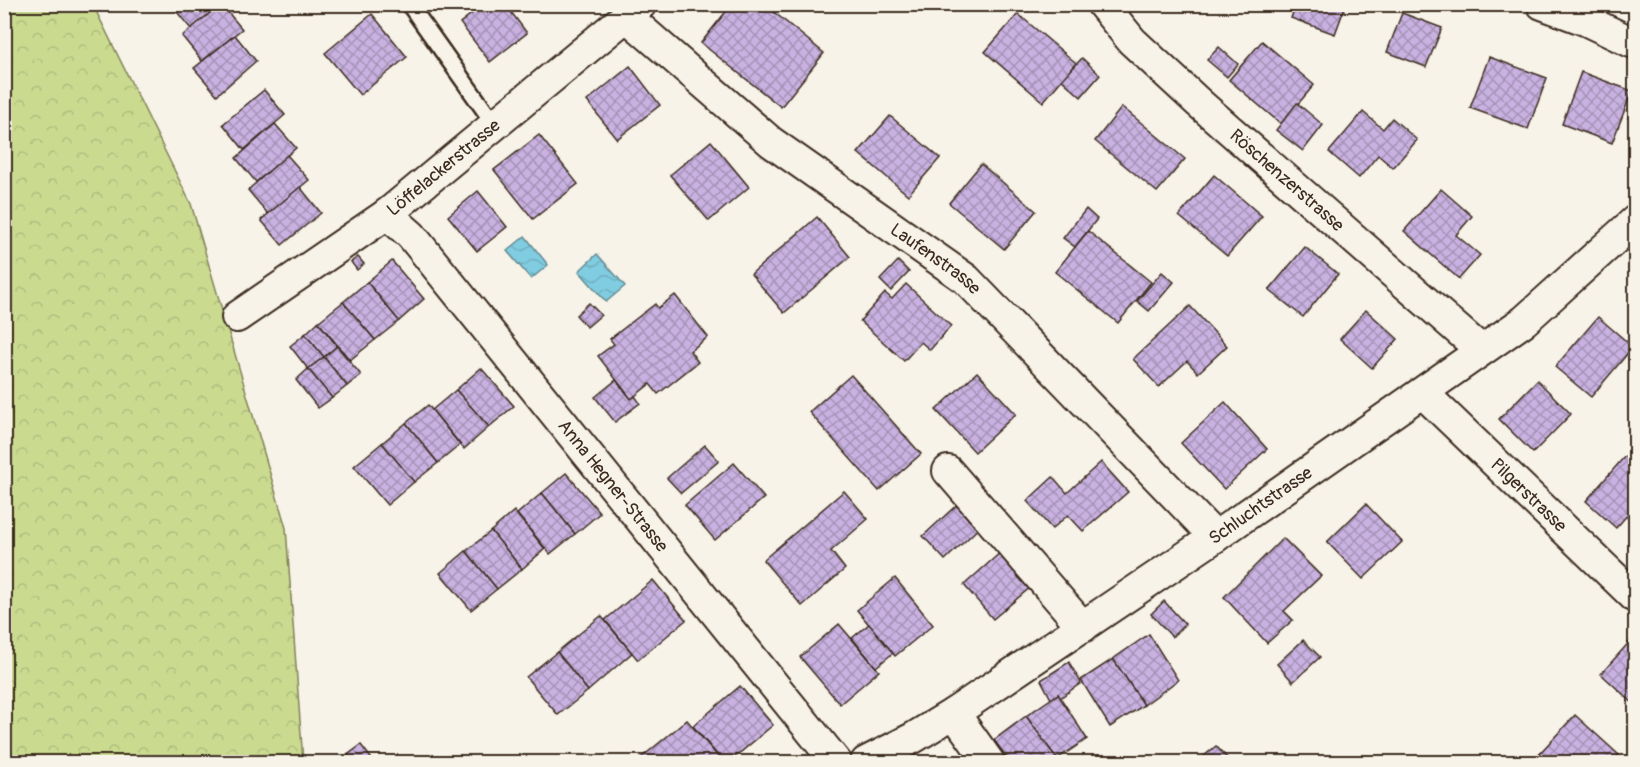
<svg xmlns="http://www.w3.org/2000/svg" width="1640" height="767" viewBox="0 0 1640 767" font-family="Pangolin,sans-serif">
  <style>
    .forest { fill: url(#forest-crowns); stroke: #828257; stroke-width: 1.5 }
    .water { fill: url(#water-waves); stroke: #648b92; stroke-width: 1.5 }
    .building { fill: url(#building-cross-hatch); stroke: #3b2a1e; stroke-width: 1.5 }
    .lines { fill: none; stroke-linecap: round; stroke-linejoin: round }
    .service-casing { stroke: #3b2a1e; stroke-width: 20 }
    .minor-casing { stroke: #3b2a1e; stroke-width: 34 }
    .service { stroke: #f7f3e8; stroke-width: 15 }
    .minor { stroke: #f7f3e8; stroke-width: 30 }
    .labels { text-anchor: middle; stroke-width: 4.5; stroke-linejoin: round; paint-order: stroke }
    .street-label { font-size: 18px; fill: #3b2a1e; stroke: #f7f3e8 }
  </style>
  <defs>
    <pattern id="forest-crowns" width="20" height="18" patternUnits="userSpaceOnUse" patternTransform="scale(1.5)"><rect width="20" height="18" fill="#cadb90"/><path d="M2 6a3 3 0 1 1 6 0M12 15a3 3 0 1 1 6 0" fill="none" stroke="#aebc7c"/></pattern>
    <pattern id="water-waves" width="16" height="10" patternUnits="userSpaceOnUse" patternTransform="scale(1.5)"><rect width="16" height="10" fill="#80cce0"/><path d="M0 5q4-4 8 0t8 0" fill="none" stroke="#70afc0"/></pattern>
    <pattern id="building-cross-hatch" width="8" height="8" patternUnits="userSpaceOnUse" patternTransform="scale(1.5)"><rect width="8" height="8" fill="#c9b2e1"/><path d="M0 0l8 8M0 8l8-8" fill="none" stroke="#a491b6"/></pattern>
  </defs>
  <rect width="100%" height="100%" fill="#f7f3e8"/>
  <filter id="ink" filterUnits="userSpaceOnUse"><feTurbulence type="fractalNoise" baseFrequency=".0167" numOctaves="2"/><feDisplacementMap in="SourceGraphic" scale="12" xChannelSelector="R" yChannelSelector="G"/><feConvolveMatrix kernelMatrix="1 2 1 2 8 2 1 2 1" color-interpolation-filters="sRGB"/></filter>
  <g filter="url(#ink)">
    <polygon class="forest" points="4,5 93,5 191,204 286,528 303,762 5,762"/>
    <g class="water">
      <polygon points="525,236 548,265 531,279 507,251"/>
      <polygon points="597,254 625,286 606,302 579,271"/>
    </g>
    <g class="building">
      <polygon points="175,4 221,4 191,29 172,6"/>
      <polygon points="221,4 242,29 202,61 182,36"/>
      <polygon points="484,4 505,4 527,33 490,62 460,23"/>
      <polygon points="732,4 764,4 824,53 781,107 701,43"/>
      <polygon points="1296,4 1346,4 1335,34 1291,18"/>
      <polygon points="1402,13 1442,28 1426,67 1387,52"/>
      <polygon points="372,14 407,57 360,95 325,53"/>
      <polygon points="1018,14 1076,63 1043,102 985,52"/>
      <polygon points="235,35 256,61 217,95 194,68"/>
      <polygon points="1262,41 1314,85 1281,124 1229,80"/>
      <polygon points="1219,47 1238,64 1227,77 1207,60"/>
      <polygon points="1489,57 1547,78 1528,129 1470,108"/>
      <polygon points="1082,58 1100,75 1081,97 1062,80"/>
      <polygon points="630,66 660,105 617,139 587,101"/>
      <polygon points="1581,72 1632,91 1612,143 1562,124"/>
      <polygon points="264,90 285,115 244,150 223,124"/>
      <polygon points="1636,98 1636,121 1628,118"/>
      <polygon points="1297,103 1323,125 1303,151 1276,130"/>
      <polygon points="1122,107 1185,159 1157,192 1095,141"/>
      <polygon points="1363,112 1383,129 1392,118 1417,140 1393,168 1378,155 1359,178 1329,152"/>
      <polygon points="890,116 940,158 908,195 858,153"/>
      <polygon points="275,124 296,148 256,182 236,158"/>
      <polygon points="539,135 578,184 533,219 494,170"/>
      <polygon points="711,141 749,187 709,221 670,175"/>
      <polygon points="287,155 309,180 268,214 248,190"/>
      <polygon points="981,164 1036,211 1004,249 949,203"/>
      <polygon points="1214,175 1262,216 1227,256 1179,216"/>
      <polygon points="300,187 321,213 282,245 261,220"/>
      <polygon points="1441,189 1472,216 1456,235 1480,255 1459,279 1404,231"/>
      <polygon points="478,191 507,227 477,251 448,216"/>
      <polygon points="1086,209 1097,219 1075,247 1063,238"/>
      <polygon points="817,217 850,257 784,313 751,274"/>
      <polygon points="1088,231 1151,282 1118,323 1055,272"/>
      <polygon points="1305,247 1338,274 1303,317 1269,290"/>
      <polygon points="358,257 364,264 357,270 351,262"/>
      <polygon points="392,261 424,299 399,321 367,282"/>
      <polygon points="898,261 909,272 891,291 880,280"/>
      <polygon points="1162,272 1174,282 1149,311 1137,301"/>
      <polygon points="367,282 399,321 375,340 343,302"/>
      <polygon points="906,284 951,326 930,350 921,342 904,361 860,321 885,293 892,299"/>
      <polygon points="675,295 708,337 690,351 698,362 658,394 650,384 631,399 598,356 614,344 610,339 655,304 658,308"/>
      <polygon points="1636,296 1636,308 1630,303"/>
      <polygon points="343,302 375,340 350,360 318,322"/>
      <polygon points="589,303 601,315 587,327 576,315"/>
      <polygon points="1190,306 1227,346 1198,373 1187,361 1159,387 1133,359"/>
      <polygon points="1366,310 1398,339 1372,368 1340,339"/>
      <polygon points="1598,317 1633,347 1591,397 1555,367"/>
      <polygon points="318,322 337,346 324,357 305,334"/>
      <polygon points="305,334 324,357 308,369 290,346"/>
      <polygon points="337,346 361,375 347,386 324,357"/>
      <polygon points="324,357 347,386 332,398 308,369"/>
      <polygon points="481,368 514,406 489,427 456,390"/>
      <polygon points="308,369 332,398 318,408 296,380"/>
      <polygon points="977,372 1016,414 975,452 936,410"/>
      <polygon points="851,375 921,454 879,491 809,412"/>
      <polygon points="616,380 631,399 635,396 640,403 615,422 595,397"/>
      <polygon points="1537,380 1571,414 1533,453 1499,419"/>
      <polygon points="456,390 489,427 464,449 432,410"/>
      <polygon points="1225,402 1267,449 1224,489 1181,443"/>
      <polygon points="428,405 460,445 438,463 406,423"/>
      <polygon points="406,423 438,463 414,482 382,443"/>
      <polygon points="382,443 414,482 387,505 354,466"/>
      <polygon points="705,445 719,461 681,493 667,478"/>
      <polygon points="1625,456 1636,466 1636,505 1616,528 1586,501"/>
      <polygon points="1101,462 1128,492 1083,531 1068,515 1052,529 1027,501 1053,477 1067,493"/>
      <polygon points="734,463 764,498 715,540 685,505"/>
      <polygon points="566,473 600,513 575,534 542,493"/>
      <polygon points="844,491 868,519 831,551 845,569 802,606 763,560"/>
      <polygon points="542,493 575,534 550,554 517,514"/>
      <polygon points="962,500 983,524 945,560 923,536"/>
      <polygon points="1366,504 1402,542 1363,579 1327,542"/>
      <polygon points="514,511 545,549 522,569 491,531"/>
      <polygon points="491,531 522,569 497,589 466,551"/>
      <polygon points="1283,538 1321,576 1284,611 1293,620 1267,643 1224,597"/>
      <polygon points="466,551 497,589 471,610 440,573"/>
      <polygon points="1002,551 1032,586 993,619 964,585"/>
      <polygon points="895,578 933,625 895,656 857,610"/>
      <polygon points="653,580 686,620 638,660 605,620"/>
      <polygon points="1164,601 1185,624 1172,637 1151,614"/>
      <polygon points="601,616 632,653 588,691 557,652"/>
      <polygon points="839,624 879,671 840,704 800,657"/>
      <polygon points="869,624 893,653 876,667 852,638"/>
      <polygon points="1149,634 1178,680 1144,705 1113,659"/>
      <polygon points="1632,639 1636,643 1636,706 1601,674"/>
      <polygon points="1303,640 1320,657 1293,682 1277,664"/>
      <polygon points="557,652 588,691 558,715 526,677"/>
      <polygon points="1113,659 1144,705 1110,727 1081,680"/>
      <polygon points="1069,662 1081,683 1060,698 1058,694 1051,699 1041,680"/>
      <polygon points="740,686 773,725 729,762 723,762 693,726"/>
      <polygon points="1058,694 1087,739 1057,759 1026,716"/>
      <polygon points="1575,715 1619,755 1612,762 1549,762 1539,754"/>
      <polygon points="1026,716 1057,759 1052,762 1010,762 994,740"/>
      <polygon points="687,720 720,759 715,762 636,762"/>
      <polygon points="361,745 374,762 338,762"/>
      <polygon points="1216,746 1231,762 1197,762"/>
    </g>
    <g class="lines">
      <defs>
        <polyline id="service" points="409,4 495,125"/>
        <g id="minor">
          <path id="s1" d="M1102 4 1132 41 1199 103 1481 350"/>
          <polyline points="1542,4 1585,20 1631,42"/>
          <path id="s2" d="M626 16 771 142 966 279 1215 537"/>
          <path id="s3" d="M387 214 411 235 836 762"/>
          <path id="s4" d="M237 317 387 214 641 4"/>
          <path id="s5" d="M1423 393 1636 598"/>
          <polyline points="948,471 1083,627"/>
          <polyline points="954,713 989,762"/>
          <path id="s6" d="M866 762 913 738 954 713 1215 537 1524 321 1636 220"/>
        </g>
      </defs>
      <use href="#service" class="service-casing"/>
      <use href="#minor" class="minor-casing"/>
      <use href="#service" class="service"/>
      <use href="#minor" class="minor"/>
    </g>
  </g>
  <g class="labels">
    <g class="street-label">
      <text dy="6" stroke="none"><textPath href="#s4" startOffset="255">Löffelackerstrasse</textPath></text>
      <text dy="6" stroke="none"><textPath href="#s1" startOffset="256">Röschenzerstrasse</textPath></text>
      <text dy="6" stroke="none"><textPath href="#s2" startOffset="394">Laufenstrasse</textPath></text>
      <text dy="6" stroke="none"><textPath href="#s3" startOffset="354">Anna Hegner-Strasse</textPath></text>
      <text dy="6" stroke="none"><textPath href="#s5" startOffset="147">Pilgerstrasse</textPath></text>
      <text dy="6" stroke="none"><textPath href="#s6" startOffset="471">Schluchtstrasse</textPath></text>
    </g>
  </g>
  <rect width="1640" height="767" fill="none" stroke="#f7f3e8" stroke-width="24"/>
  <rect x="12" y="12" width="1616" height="743" fill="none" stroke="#3b2a1e" stroke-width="2" filter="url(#ink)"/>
</svg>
